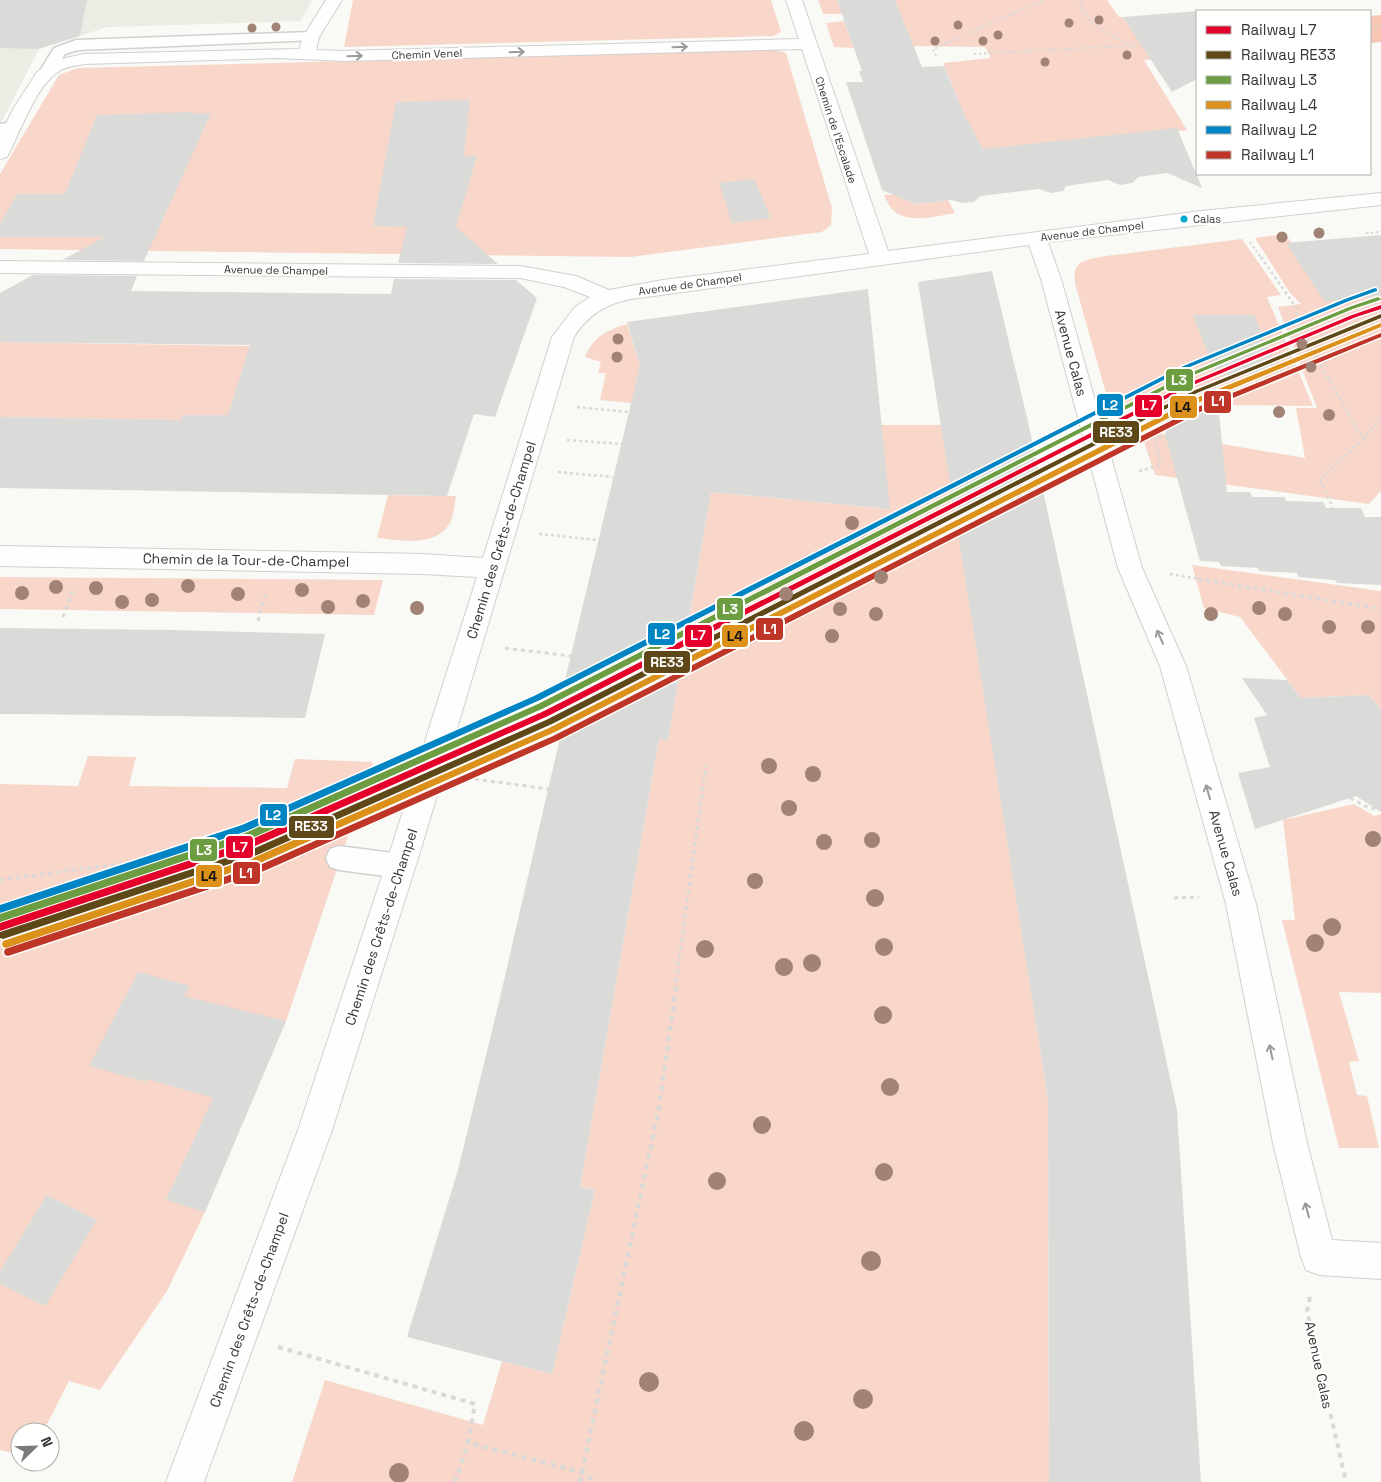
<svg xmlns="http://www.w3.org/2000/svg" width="1381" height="1482" viewBox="0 0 1381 1482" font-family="'Space Grotesk',sans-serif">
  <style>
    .built { fill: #ecece4 }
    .green { fill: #f8d7ca }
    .forest { fill: #f8c7b3 }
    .building { fill: #dadbd8 }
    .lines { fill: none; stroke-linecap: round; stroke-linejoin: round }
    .lane-casing { stroke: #d0d0ce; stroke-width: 3 }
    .street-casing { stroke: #d0d0ce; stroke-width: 2 }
    .path-far3 { stroke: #d9d9d7; stroke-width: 2; stroke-dasharray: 2.5 2.5; stroke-linecap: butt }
    .path-far2 { stroke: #d9d9d7; stroke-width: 2.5; stroke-dasharray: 3 3; stroke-linecap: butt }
    .path-far1 { stroke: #d9d9d7; stroke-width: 3; stroke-dasharray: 4 4; stroke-linecap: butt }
    .path { stroke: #d9d9d7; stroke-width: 4; stroke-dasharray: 5 5; stroke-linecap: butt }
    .lane { fill: #fefefe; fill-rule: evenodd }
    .street { fill: #fefefe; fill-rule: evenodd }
    .rail-1-casing { stroke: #fffffe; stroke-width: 3 }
    .rail-2-casing { stroke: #fffffe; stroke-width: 3 }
    .rail-3-casing { stroke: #fffffe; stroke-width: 3 }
    .rail-4-casing { stroke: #fffffe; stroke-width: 3 }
    .rail-5-casing { stroke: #fffffe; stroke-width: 3 }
    .rail-6-casing { stroke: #fffffe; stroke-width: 3 }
    .rail-1 { fill: #e4002b; fill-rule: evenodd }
    .rail-2 { fill: #5f4817; fill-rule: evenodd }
    .rail-3 { fill: #6c9d40; fill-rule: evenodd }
    .rail-4 { fill: #dc911b; fill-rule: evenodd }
    .rail-5 { fill: #0085c4; fill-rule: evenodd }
    .rail-6 { fill: #bf3527; fill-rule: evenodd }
    .tree { fill: #a18375 }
    .oneway { stroke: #9a9a99 }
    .bus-dot { fill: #00a9ce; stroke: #fffffe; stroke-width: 2 }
    .labels { text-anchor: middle; stroke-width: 4.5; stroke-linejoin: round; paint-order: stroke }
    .far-street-label { font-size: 11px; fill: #363634; stroke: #fffffe }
    .far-bus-label { font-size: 11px; fill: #363634; stroke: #fffffe; text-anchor: start }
    .street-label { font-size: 14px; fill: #363634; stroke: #fffffe }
    .line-badge { stroke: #fffffe; stroke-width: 2 }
    .badge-label { font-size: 14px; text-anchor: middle; font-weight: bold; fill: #fff }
    .pale-badge-label { font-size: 14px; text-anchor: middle; font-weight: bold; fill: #111 }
  </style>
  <rect width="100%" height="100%" fill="#f9f9f5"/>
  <polygon class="built" points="0,0 312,0 301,21 107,27 39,49 0,125"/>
  <g class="green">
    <polygon points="353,0 771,0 781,32 773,36 344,47"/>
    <polygon points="818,0 837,0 842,14 823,14"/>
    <polygon points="895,0 1107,0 1119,17 1123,17 1152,59 1144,60 1187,130 1041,147 1038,143 954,154 958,99 943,63 991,58 985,47 913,46"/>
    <polygon points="844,21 854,48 834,47 826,23"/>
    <polygon points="775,50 786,53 832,208 831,225 822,232 630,257 0,249 0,174 59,75 78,68"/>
    <path d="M902 194 903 199 916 204 948 200 955 213C937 216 906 225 892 209 889 206 886 199 884 195Z"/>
    <polygon points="1285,234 1296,249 1381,296 1381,491 1369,504 1155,475 1140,430 1305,458 1296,408 1317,408 1278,307 1301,304 1290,293 1255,238"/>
    <path d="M1242 239 1281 295 1267 297 1313 406 1109 404 1076 287C1070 261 1083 260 1106 256Z"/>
    <path d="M627 324 640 366 632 403 600 400 606 373H598L601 362 585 357C593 337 607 330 627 324Z"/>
    <polygon points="0,342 250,346 390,418 184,415 181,420 0,417"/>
    <polygon points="881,425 942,425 1048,1099 1049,1482 292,1482 325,1380 483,1425 502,1361 552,1374 595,1190 580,1187 659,739 668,740 711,492 889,509"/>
    <path d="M388 495 456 496C454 504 454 516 450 523 435 548 400 540 377 538Z"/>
    <polygon points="1192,565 1381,591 1381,710 1369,695 1301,698 1240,617 1204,608"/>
    <polygon points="0,577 383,580 374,615 0,609"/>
    <polygon points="88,756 136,757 129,786 287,788 295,759 373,762 286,1021 205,1212 167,1291 100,1390 69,1381 43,1432 20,1432 20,1455 0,1450 0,784 78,786"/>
    <polygon points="1354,804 1374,816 1381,814 1381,993 1339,992 1359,1061 1349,1062 1357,1095 1367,1096 1379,1148 1339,1148 1282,920 1295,920 1283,820"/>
  </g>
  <polygon class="forest" points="1381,15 1381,42 1370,43 1370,16"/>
  <g class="building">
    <polygon points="0,0 87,0 80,36 38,49 0,48"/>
    <polygon points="837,0 895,0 922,67 944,66 965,116 983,149 1177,128 1202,188 1167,173 1138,177 1133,183 1120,185 1108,180 1066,186 1063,191 1051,193 1039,189 980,196 974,202 962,203 951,200 916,204 882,190 846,82 863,82 859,71 862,71"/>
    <polygon points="1197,11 1197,79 1172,92 1123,17"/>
    <polygon points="470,100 464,156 477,156 456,227 498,264 398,263 407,227 373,226 396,102"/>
    <polygon points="194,112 193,114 211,113 144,261 62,260 105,237 0,237 0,224 17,194 65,194 97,115"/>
    <polygon points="754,179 771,218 732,223 719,183"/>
    <polygon points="1381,235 1381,296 1325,302 1286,243"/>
    <polygon points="992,271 1029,426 1177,1110 1201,1482 1049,1482 1048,1099 918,282"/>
    <polygon points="33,275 137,276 131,291 391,294 394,279 516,280 537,298 495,417 474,414 447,496 0,488 0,417 181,420 183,415 228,415 250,345 0,342 0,293"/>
    <polygon points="868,289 890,509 711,492 668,740 659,739 580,1187 595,1190 552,1374 407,1337 458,1170 499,1002 562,729 554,726 640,366 627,322"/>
    <polygon points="1193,315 1254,315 1278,373 1216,375"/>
    <polygon points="1164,407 1219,414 1227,492 1250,492 1252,497 1285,497 1286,501 1323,502 1326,508 1361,508 1365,517 1381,517 1381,585 1337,583 1335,580 1298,577 1297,573 1259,571 1258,568 1221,566 1219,562 1200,561 1166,438"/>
    <polygon points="0,628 172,630 325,634 305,718 26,714 0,714"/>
    <polygon points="1242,678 1287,680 1301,698 1369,695 1381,710 1381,812 1356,796 1255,829 1238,773 1270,767 1254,718 1267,715"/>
    <polygon points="138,972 190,986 184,996 286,1021 205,1212 166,1200 213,1098 147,1079 146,1082 89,1066"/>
    <polygon points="47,1195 97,1220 45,1306 0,1284 0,1271"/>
  </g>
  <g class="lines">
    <defs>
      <g id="lane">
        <polygon points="311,32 316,34 319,37 316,40 78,50 65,54 54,72 49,74 41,69 54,48 76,40"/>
        <polygon points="12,122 20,127 18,130 0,134 0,124"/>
        <polygon points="339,846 400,854 409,857 413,866 409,875 400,878 339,870 330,867 326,858 330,849"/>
      </g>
      <path id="street" d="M326 0H342L319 37 316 50 344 51 799 39 786 0H802L888 251 1201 211 1381 193V205L1048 242 1061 279 1142 568 1186 666 1256 904 1307 1143 1332 1240 1381 1243V1279L1319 1275 1306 1270 1301 1257 1273 1143 1226 904 1160 666 1118 568 1041 279 1029 245 631 299C605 304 588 315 574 337L420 852 332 1130 204 1482H166L298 1130 390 852 477 577 423 574 0 566V546L423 554 483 558 552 337 575 307 590 297 564 287 520 278 0 273V261L520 266 576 276 609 290 663 280 869 254 802 49 344 61 277 58 84 64C75 66 65 66 58 72 36 86 21 130 9 153L7 157 0 159V135L14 108 37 72 52 61 84 54 299 49 303 37Z"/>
    </defs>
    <use href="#lane" class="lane-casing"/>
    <use href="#street" class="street-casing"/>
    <g class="path-far3">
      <path d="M1080 0C1084 24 1107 34 1127 43"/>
      <polyline points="1370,27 1381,26"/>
      <polyline points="974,54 1197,42"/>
      <polyline points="936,56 933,49 1044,0"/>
      <polyline points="1366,233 1381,232"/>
      <polyline points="1250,242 1261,258"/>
    </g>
    <g class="path-far2">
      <polyline points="1261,257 1297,309 1296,321 1363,439 1320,479 1333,508"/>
      <polyline points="577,407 629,412"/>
      <polyline points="1363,439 1381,418"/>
      <polyline points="567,440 622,444"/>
      <polyline points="1139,471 1161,465 1155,438 1169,436 1183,447 1193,486"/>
      <polyline points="558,472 613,477"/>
      <polyline points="539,534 598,540"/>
      <polyline points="1170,574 1206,580"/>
    </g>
    <g class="path-far1">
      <polyline points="1198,579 1381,609"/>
      <polyline points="63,617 73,591"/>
      <polyline points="258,621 265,595"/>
      <polyline points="505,648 571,656"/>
      <polyline points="467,778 548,789"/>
      <polyline points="1350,798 1371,809 1381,806"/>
      <polyline points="0,880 221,850 304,856"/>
      <polyline points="1174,898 1199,897"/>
      <polyline points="676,981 706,765"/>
    </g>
    <g class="path">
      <polyline points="1310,1297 1307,1311 1346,1482"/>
      <polyline points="278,1347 475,1404 468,1443 582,1472 595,1482"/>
      <polyline points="455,1482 468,1443"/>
      <polyline points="580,1482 659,1108 677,980"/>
    </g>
    <use href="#lane" class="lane"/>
    <use href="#street" class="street"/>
    <defs>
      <polygon id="rail-1" points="1381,305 1381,309 1356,317 1193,385 548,716 253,847 0,931 0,923 248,841 542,712 1189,383 1352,315"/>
      <polygon id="rail-2" points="1381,314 1381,318 1197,393 552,724 257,855 3,939 0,938 0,932 3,931 253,849 546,720 1193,391"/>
      <polygon id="rail-3" points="1378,297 1381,299 1380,300 1353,309 1189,377 544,708 250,839 0,922 0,914 245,833 538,704 1185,375 1349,307"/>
      <polygon id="rail-4" points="1381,323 1381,327 1200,402 555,732 260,863 6,948 3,947 2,944 3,941 255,857 549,728 1196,398"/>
      <polygon id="rail-5" points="1375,288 1377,289 1377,291 1349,301 1185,369 540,700 247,831 0,913 0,905 242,825 534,696 1181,367 1345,299"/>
      <polygon id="rail-6" points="1381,333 1381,337 1204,410 559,740 264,871 8,956 5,955 4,952 5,949 8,948 260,865 553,736 1200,406"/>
    </defs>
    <use href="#rail-1" class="rail-1-casing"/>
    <use href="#rail-2" class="rail-2-casing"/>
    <use href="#rail-3" class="rail-3-casing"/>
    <use href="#rail-4" class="rail-4-casing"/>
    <use href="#rail-5" class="rail-5-casing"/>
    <use href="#rail-6" class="rail-6-casing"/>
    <use href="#rail-1" class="rail-1"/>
    <use href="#rail-2" class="rail-2"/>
    <use href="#rail-3" class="rail-3"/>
    <use href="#rail-4" class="rail-4"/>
    <use href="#rail-5" class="rail-5"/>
    <use href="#rail-6" class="rail-6"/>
  </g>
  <g class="tree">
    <circle cx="1099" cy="20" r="4.5"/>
    <circle cx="1069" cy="23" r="4.5"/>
    <circle cx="958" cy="25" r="4.5"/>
    <circle cx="276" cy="27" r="4.5"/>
    <circle cx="252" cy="28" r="4.5"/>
    <circle cx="998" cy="35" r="4.5"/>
    <circle cx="935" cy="41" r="4.5"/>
    <circle cx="983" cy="41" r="4.5"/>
    <circle cx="1127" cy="55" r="4.5"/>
    <circle cx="1045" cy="62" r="4.5"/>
    <circle cx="1319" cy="233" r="5.5"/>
    <circle cx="1282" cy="237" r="5.5"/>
    <circle cx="618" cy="339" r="5.5"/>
    <circle cx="1302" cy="344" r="5.5"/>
    <circle cx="617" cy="357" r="5.5"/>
    <circle cx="1311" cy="367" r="5.5"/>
    <circle cx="1279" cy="412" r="6"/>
    <circle cx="1329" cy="415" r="6"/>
    <circle cx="852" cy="523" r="7"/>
    <circle cx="881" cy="577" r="7"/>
    <circle cx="188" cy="586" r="7"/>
    <circle cx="56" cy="587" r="7"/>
    <circle cx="96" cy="588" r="7"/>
    <circle cx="302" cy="590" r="7"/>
    <circle cx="22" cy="593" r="7"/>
    <circle cx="238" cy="594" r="7"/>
    <circle cx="786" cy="594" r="7"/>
    <circle cx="152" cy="600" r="7"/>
    <circle cx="363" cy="601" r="7"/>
    <circle cx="122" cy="602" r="7"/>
    <circle cx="328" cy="607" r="7"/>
    <circle cx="417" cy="608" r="7"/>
    <circle cx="1259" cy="608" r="7"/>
    <circle cx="840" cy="609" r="7"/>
    <circle cx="876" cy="614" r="7"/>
    <circle cx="1211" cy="614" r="7"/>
    <circle cx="1285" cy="614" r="7"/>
    <circle cx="1329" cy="627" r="7"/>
    <circle cx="1368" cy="627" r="7"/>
    <circle cx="832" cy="636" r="7"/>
    <circle cx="769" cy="766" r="8"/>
    <circle cx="813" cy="774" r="8"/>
    <circle cx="789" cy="808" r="8"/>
    <circle cx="1373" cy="839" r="8"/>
    <circle cx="872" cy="840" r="8"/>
    <circle cx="824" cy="842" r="8"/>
    <circle cx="755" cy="881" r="8"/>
    <circle cx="875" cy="898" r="9"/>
    <circle cx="1332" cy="927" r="9"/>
    <circle cx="1315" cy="943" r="9"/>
    <circle cx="884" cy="947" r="9"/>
    <circle cx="705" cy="949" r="9"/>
    <circle cx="812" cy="963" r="9"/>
    <circle cx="784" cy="967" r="9"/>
    <circle cx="883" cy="1015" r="9"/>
    <circle cx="890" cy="1087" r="9"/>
    <circle cx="762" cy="1125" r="9"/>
    <circle cx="884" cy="1172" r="9"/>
    <circle cx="717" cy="1181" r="9"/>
    <circle cx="871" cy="1261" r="10"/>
    <circle cx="649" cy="1382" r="10"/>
    <circle cx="863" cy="1399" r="10"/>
    <circle cx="804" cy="1431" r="10"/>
    <circle cx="399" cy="1473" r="10"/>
  </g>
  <defs><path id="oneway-shaft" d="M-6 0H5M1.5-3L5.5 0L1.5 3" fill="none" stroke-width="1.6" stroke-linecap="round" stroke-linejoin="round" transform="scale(1.25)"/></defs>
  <g class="oneway">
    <use href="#oneway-shaft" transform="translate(680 47) rotate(-2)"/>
    <use href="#oneway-shaft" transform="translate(517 52) rotate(-2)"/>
    <use href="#oneway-shaft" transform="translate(355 56) rotate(-2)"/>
    <use href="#oneway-shaft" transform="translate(1160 637) rotate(-114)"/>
    <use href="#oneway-shaft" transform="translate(1208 792) rotate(-106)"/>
    <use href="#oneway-shaft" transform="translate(1271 1052) rotate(-102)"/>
    <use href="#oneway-shaft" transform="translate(1307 1210) rotate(-105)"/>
  </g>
  <circle class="bus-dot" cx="1184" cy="219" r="4.5"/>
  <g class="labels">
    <g class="far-street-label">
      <text transform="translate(427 54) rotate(-2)" y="4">Chemin Venel</text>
      <text transform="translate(836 130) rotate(72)" y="4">Chemin de l'Escalade</text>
      <text transform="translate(1092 231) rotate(-7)" y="4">Avenue de Champel</text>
      <text transform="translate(276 270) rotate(1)" y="4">Avenue de Champel</text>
      <text transform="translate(690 284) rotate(-8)" y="4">Avenue de Champel</text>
    </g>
    <g class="far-bus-label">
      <text x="1193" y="223">Calas</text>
    </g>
    <g class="street-label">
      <text transform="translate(1071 353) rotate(75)" y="5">Avenue Calas</text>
      <text transform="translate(501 540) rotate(-73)" y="5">Chemin des Crêts-de-Champel</text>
      <text transform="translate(246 560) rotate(1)" y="5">Chemin de la Tour-de-Champel</text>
      <text transform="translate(1226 853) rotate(74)" y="5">Avenue Calas</text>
      <text transform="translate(381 927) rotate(-72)" y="5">Chemin des Crêts-de-Champel</text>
      <text transform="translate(249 1310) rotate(-70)" y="5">Chemin des Crêts-de-Champel</text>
      <text transform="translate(1319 1365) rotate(78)" y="5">Avenue Calas</text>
    </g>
  </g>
  <g class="line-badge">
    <rect x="1165" y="368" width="29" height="24" rx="5" fill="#6c9d40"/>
    <rect x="1203" y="390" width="29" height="24" rx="5" fill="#bf3527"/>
    <rect x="1096" y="393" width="28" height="24" rx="5" fill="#0085c4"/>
    <rect x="1134" y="394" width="29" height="24" rx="5" fill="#e4002b"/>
    <rect x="1169" y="395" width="29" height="24" rx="5" fill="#dc911b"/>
    <rect x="1092" y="420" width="48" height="24" rx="5" fill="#5f4817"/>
    <rect x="716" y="597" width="28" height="24" rx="5" fill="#6c9d40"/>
    <rect x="755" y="617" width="29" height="24" rx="5" fill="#bf3527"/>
    <rect x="647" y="622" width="29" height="24" rx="5" fill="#0085c4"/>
    <rect x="684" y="624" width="29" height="24" rx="5" fill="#e4002b"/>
    <rect x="721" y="624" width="28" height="24" rx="5" fill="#dc911b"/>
    <rect x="643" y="650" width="48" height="24" rx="5" fill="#5f4817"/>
    <rect x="259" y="803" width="29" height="24" rx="5" fill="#0085c4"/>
    <rect x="288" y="815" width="47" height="24" rx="5" fill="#5f4817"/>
    <rect x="225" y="835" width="29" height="24" rx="5" fill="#e4002b"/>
    <rect x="189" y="838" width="29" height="24" rx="5" fill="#6c9d40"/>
    <rect x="232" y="861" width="29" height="24" rx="5" fill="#bf3527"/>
    <rect x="195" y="864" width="28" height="24" rx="5" fill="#dc911b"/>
  </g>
  <g class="badge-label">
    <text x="1179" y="385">L3</text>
    <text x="1218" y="406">L1</text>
    <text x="1110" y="410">L2</text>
    <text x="1149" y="410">L7</text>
    <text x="1116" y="437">RE33</text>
    <text x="730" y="614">L3</text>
    <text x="770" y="634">L1</text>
    <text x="662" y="639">L2</text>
    <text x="698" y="640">L7</text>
    <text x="667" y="667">RE33</text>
    <text x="273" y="820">L2</text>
    <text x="311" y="831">RE33</text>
    <text x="240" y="852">L7</text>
    <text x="204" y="855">L3</text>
    <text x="246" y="878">L1</text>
  </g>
  <g class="pale-badge-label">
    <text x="1183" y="412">L4</text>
    <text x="735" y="641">L4</text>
    <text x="209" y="881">L4</text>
  </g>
  <rect x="1196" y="10" width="175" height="165" fill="#fffffe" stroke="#afafad"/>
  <rect x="1206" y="26" width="25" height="8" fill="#e4002b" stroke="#afafad"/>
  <text x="1241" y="35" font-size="15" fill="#363634">Railway L7</text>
  <rect x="1206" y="51" width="25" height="8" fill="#5f4817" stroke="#afafad"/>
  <text x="1241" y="60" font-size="15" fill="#363634">Railway RE33</text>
  <rect x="1206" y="76" width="25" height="8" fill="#6c9d40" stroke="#afafad"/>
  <text x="1241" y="85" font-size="15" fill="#363634">Railway L3</text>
  <rect x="1206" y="101" width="25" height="8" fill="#dc911b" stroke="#afafad"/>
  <text x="1241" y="110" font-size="15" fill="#363634">Railway L4</text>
  <rect x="1206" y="126" width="25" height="8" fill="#0085c4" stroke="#afafad"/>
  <text x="1241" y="135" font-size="15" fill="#363634">Railway L2</text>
  <rect x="1206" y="151" width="25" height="8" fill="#bf3527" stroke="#afafad"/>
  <text x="1241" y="160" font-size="15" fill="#363634">Railway L1</text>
  <g transform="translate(35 1447) rotate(67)"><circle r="24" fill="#fffffe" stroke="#afafad"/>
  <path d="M0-4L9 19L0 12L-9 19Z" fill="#7a7a78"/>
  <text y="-8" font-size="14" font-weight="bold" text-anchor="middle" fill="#363634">N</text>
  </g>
</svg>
